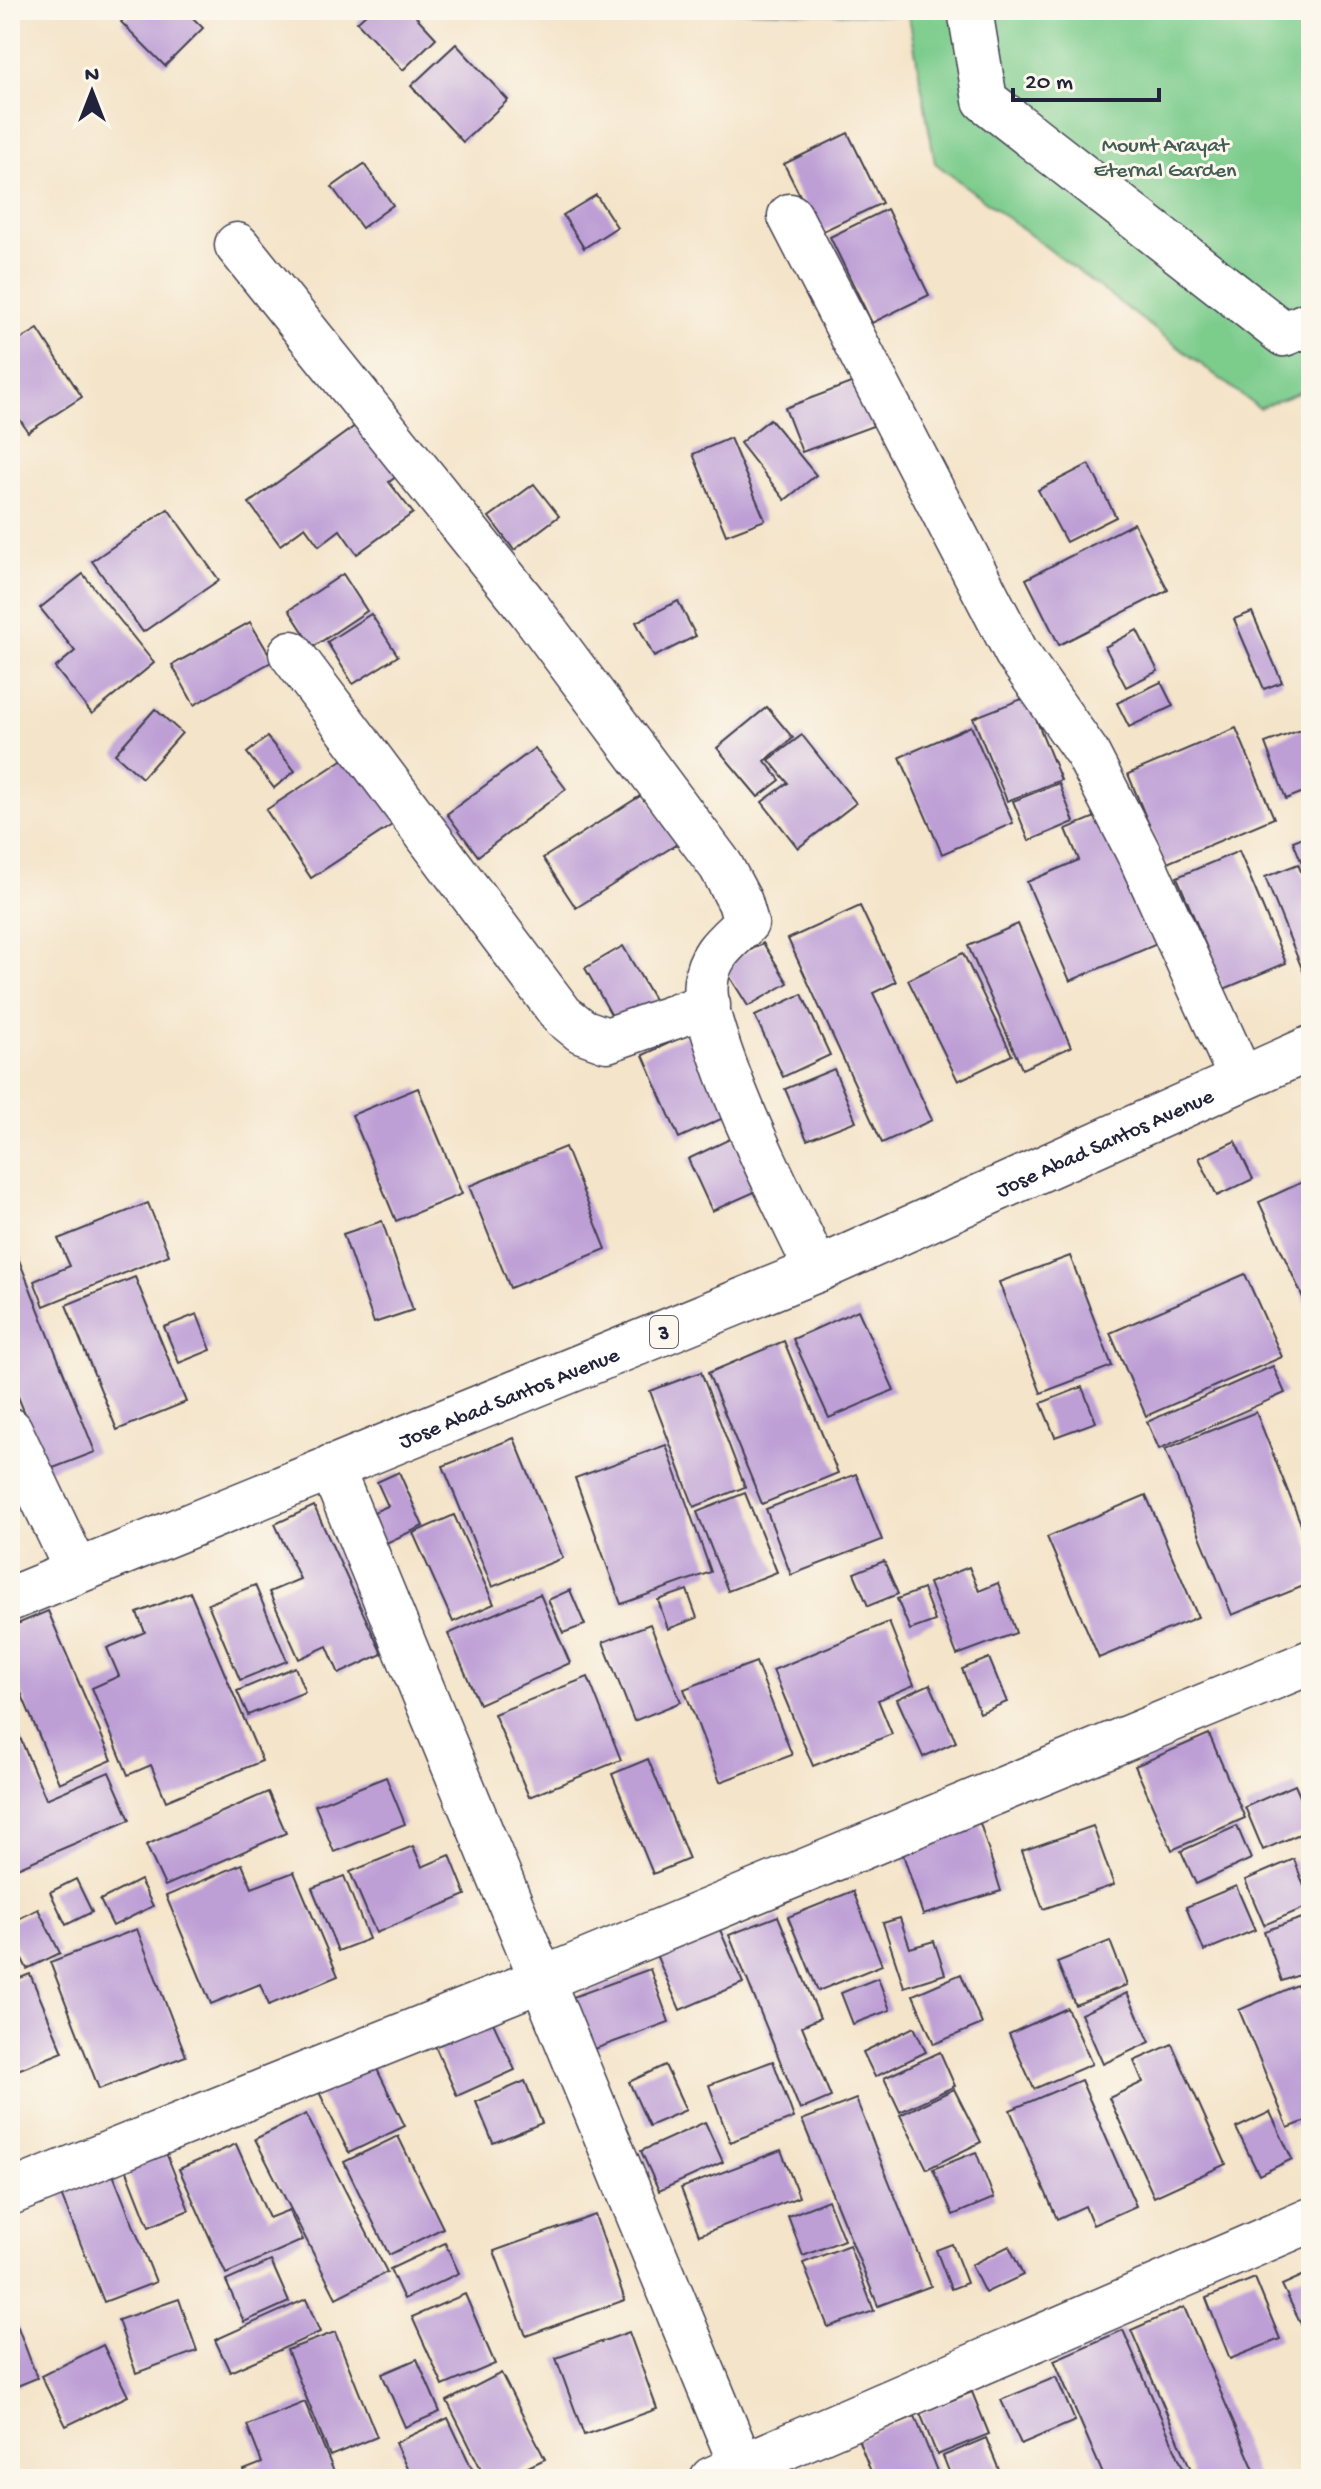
<svg xmlns="http://www.w3.org/2000/svg" width="1321" height="2489" viewBox="0 0 1321 2489" font-family="'Gochi Hand',sans-serif">
  <style>
    .green { fill: #7ccc8c; stroke: #4f7764; stroke-width: 2 }
    .building { fill: #bd9fd6 }
    .lines { fill: none; stroke-linecap: round; stroke-linejoin: round }
    .minor-casing { stroke: #423f50; stroke-width: 47 }
    .highway-casing { stroke: #423f50; stroke-width: 47 }
    .minor { stroke: #fff; stroke-width: 44 }
    .highway { stroke: #fff; stroke-width: 44 }
    .labels { text-anchor: middle; stroke-width: 6; stroke-linejoin: round; paint-order: stroke }
    .shield { fill: #fbf7ec; stroke: #636270; stroke-width: 2 }
    .shield-label { font-size: 20px; font-weight: bold; fill: #22223b }
    .park-label { font-size: 22px; fill: #425e57; stroke: #fbf7ec }
    .street-label { font-size: 22px; fill: #22223b; stroke: #fbf7ec }
  </style>
  <rect width="100%" height="100%" fill="#fbf7ec"/>
  <filter id="ink" filterUnits="userSpaceOnUse"><feTurbulence type="fractalNoise" baseFrequency=".0125" numOctaves="2"/><feDisplacementMap in="SourceGraphic" scale="16" xChannelSelector="R" yChannelSelector="G"/><feConvolveMatrix kernelMatrix="1 2 1 2 8 2 1 2 1" color-interpolation-filters="sRGB"/></filter>
  <filter id="wash" filterUnits="userSpaceOnUse"><feTurbulence type="fractalNoise" baseFrequency=".006" numOctaves="4" result="noise"/><feDisplacementMap in="SourceGraphic" scale="32" xChannelSelector="R" yChannelSelector="G"/><feGaussianBlur stdDeviation="1.8" result="paint"/><feColorMatrix in="noise" values="0 0 0 0 0 0 0 0 0 0 0 0 0 0 0 0 0 1.4 0 .05"/><feComposite in="paint" operator="in"/></filter>
  <g filter="url(#wash)">
    <rect width="100%" height="100%" fill="#f4e4c9"/>
    <polygon class="green" points="722,10 1311,10 1311,388 1259,408 935,163 909,16"/>
    <g id="blocks">
      <g class="building">
        <polygon points="133,10 185,10 203,28 165,66 121,22"/>
        <polygon points="370,10 410,10 436,38 403,70 357,22"/>
        <polygon points="456,44 508,100 463,142 411,86"/>
        <polygon points="848,133 882,203 819,233 784,164"/>
        <polygon points="364,164 393,205 362,228 332,187"/>
        <polygon points="596,195 617,227 584,248 563,215"/>
        <polygon points="887,209 929,295 872,323 830,237"/>
        <polygon points="38,329 82,397 28,432 10,404 10,346"/>
        <polygon points="856,381 873,426 802,452 785,408"/>
        <polygon points="366,418 404,471 389,482 413,513 357,554 340,530 319,546 305,527 280,545 249,503"/>
        <polygon points="770,419 816,475 785,500 740,443"/>
        <polygon points="730,438 765,520 726,535 693,454"/>
        <polygon points="1089,464 1116,517 1066,542 1038,490"/>
        <polygon points="534,484 559,516 514,550 489,517"/>
        <polygon points="168,509 219,580 143,632 92,561"/>
        <polygon points="1134,523 1168,590 1059,645 1026,579"/>
        <polygon points="83,574 154,663 92,714 55,668 75,651 40,608"/>
        <polygon points="343,574 367,611 313,647 289,610"/>
        <polygon points="678,601 696,636 654,657 636,622"/>
        <polygon points="1252,612 1282,682 1264,689 1234,619"/>
        <polygon points="371,614 398,656 353,684 327,642"/>
        <polygon points="250,622 273,661 194,705 172,665"/>
        <polygon points="1137,630 1158,671 1126,687 1105,647"/>
        <polygon points="1161,682 1173,706 1129,727 1117,703"/>
        <polygon points="1027,697 1061,780 1007,801 973,718"/>
        <polygon points="767,707 793,738 765,761 780,780 758,797 717,748"/>
        <polygon points="155,709 182,733 142,778 115,754"/>
        <polygon points="971,726 1013,823 942,854 900,757"/>
        <polygon points="1311,726 1311,789 1286,799 1265,743"/>
        <polygon points="1236,728 1274,818 1165,864 1128,774"/>
        <polygon points="802,735 856,803 798,848 762,802 788,783 769,760"/>
        <polygon points="267,737 295,771 274,788 247,753"/>
        <polygon points="535,748 566,789 478,856 447,814"/>
        <polygon points="353,753 398,821 311,878 266,810"/>
        <polygon points="1059,783 1074,822 1029,841 1013,801"/>
        <polygon points="645,793 677,844 576,908 543,858"/>
        <polygon points="1112,810 1157,944 1070,981 1027,882 1079,860 1066,829"/>
        <polygon points="1311,834 1311,886 1293,841"/>
        <polygon points="1239,851 1286,963 1224,989 1177,877"/>
        <polygon points="1298,864 1311,896 1311,980 1307,981 1265,877"/>
        <polygon points="860,906 896,982 873,993 932,1120 882,1143 788,939"/>
        <polygon points="1018,924 1071,1047 1022,1069 968,946"/>
        <polygon points="763,943 788,983 748,1006 723,966"/>
        <polygon points="623,946 656,1003 617,1025 585,968"/>
        <polygon points="963,953 1012,1055 958,1081 908,980"/>
        <polygon points="802,994 830,1055 783,1077 755,1016"/>
        <polygon points="693,1032 730,1115 679,1138 643,1055"/>
        <polygon points="834,1069 856,1121 807,1140 785,1089"/>
        <polygon points="418,1088 462,1194 396,1221 352,1115"/>
        <polygon points="734,1137 759,1190 712,1211 688,1159"/>
        <polygon points="1235,1141 1253,1179 1217,1196 1199,1158"/>
        <polygon points="565,1147 606,1249 510,1288 469,1186"/>
        <polygon points="1311,1178 1311,1315 1259,1202"/>
        <polygon points="148,1203 169,1255 44,1306 34,1281 70,1266 58,1239"/>
        <polygon points="382,1221 413,1310 374,1323 343,1234"/>
        <polygon points="15,1250 95,1452 48,1470 10,1377 10,1252"/>
        <polygon points="1070,1256 1112,1366 1041,1393 999,1282"/>
        <polygon points="1245,1274 1282,1357 1146,1416 1110,1333"/>
        <polygon points="135,1277 186,1402 117,1430 66,1305"/>
        <polygon points="858,1310 894,1390 829,1418 793,1339"/>
        <polygon points="197,1314 211,1350 179,1363 164,1327"/>
        <polygon points="784,1341 838,1473 762,1504 708,1373"/>
        <polygon points="1273,1366 1285,1393 1159,1449 1147,1422"/>
        <polygon points="701,1372 745,1487 694,1507 650,1391"/>
        <polygon points="1082,1387 1096,1422 1055,1437 1041,1403"/>
        <polygon points="1256,1412 1311,1549 1311,1583 1232,1615 1165,1449"/>
        <polygon points="514,1438 563,1558 492,1587 443,1466"/>
        <polygon points="666,1445 711,1572 621,1604 575,1478"/>
        <polygon points="399,1472 423,1526 382,1545 369,1514 388,1506 377,1482"/>
        <polygon points="856,1474 882,1540 791,1575 766,1509"/>
        <polygon points="745,1493 777,1572 728,1591 697,1512"/>
        <polygon points="1146,1495 1198,1617 1099,1658 1047,1537"/>
        <polygon points="314,1506 382,1654 339,1674 327,1646 299,1659 269,1592 300,1579 275,1524"/>
        <polygon points="454,1515 494,1604 453,1622 413,1533"/>
        <polygon points="884,1561 898,1594 868,1606 854,1573"/>
        <polygon points="969,1567 979,1591 998,1583 1016,1633 957,1655 929,1583"/>
        <polygon points="255,1585 287,1661 240,1680 208,1604"/>
        <polygon points="923,1589 935,1621 910,1630 897,1599"/>
        <polygon points="570,1590 585,1625 563,1633 548,1600"/>
        <polygon points="687,1590 697,1618 668,1629 658,1600"/>
        <polygon points="190,1592 262,1761 166,1801 151,1765 128,1775 92,1688 119,1676 107,1648 145,1632 137,1613"/>
        <polygon points="540,1594 570,1663 479,1704 448,1634"/>
        <polygon points="48,1611 112,1760 59,1783 10,1667 10,1627"/>
        <polygon points="889,1622 914,1685 878,1700 892,1734 813,1766 773,1670"/>
        <polygon points="650,1624 681,1702 634,1721 603,1642"/>
        <polygon points="989,1658 1007,1702 980,1713 962,1669"/>
        <polygon points="756,1662 792,1755 720,1782 684,1689"/>
        <polygon points="295,1667 305,1692 248,1715 237,1691"/>
        <polygon points="588,1677 621,1760 529,1797 494,1714"/>
        <polygon points="930,1684 956,1742 923,1757 897,1699"/>
        <polygon points="10,1714 46,1799 109,1772 130,1820 10,1871"/>
        <polygon points="1209,1734 1245,1818 1172,1850 1135,1766"/>
        <polygon points="648,1759 689,1859 653,1874 612,1774"/>
        <polygon points="386,1777 405,1824 334,1852 315,1805"/>
        <polygon points="1295,1785 1311,1821 1311,1829 1263,1850 1245,1807"/>
        <polygon points="268,1792 286,1833 165,1886 146,1845"/>
        <polygon points="980,1823 1001,1891 923,1915 901,1848"/>
        <polygon points="1093,1826 1114,1885 1043,1909 1022,1851"/>
        <polygon points="1237,1826 1251,1859 1196,1884 1181,1851"/>
        <polygon points="413,1846 422,1867 450,1855 466,1895 376,1933 350,1872"/>
        <polygon points="1294,1859 1311,1905 1264,1925 1245,1880"/>
        <polygon points="242,1864 252,1888 294,1872 338,1976 269,2005 260,1984 211,2004 166,1896"/>
        <polygon points="344,1876 369,1939 338,1951 312,1888"/>
        <polygon points="76,1879 92,1912 66,1925 50,1892"/>
        <polygon points="140,1880 153,1906 113,1926 100,1900"/>
        <polygon points="1236,1886 1255,1930 1204,1951 1186,1907"/>
        <polygon points="853,1891 882,1965 818,1991 788,1917"/>
        <polygon points="38,1909 60,1953 27,1969 10,1934 10,1923"/>
        <polygon points="1311,1915 1311,1971 1282,1981 1264,1931"/>
        <polygon points="778,1916 820,2018 802,2026 831,2097 800,2110 729,1935"/>
        <polygon points="900,1918 910,1948 934,1941 945,1974 904,1987 883,1923"/>
        <polygon points="717,1923 743,1983 680,2010 654,1950"/>
        <polygon points="137,1929 186,2056 99,2089 50,1962"/>
        <polygon points="1110,1941 1127,1985 1075,2005 1057,1962"/>
        <polygon points="650,1969 669,2022 592,2050 573,1997"/>
        <polygon points="30,1974 63,2052 10,2073 10,1982"/>
        <polygon points="961,1974 982,2024 934,2044 913,1995"/>
        <polygon points="878,1978 890,2010 853,2024 841,1993"/>
        <polygon points="1297,1985 1311,2015 1311,2119 1288,2128 1239,2010"/>
        <polygon points="1127,1993 1150,2042 1103,2064 1081,2014"/>
        <polygon points="1067,2008 1092,2064 1034,2089 1009,2034"/>
        <polygon points="489,2014 515,2070 457,2096 432,2039"/>
        <polygon points="914,2027 926,2052 875,2077 863,2052"/>
        <polygon points="1172,2044 1226,2164 1154,2197 1109,2098 1143,2082 1134,2061"/>
        <polygon points="940,2052 955,2086 900,2112 884,2078"/>
        <polygon points="372,2059 405,2126 349,2153 316,2086"/>
        <polygon points="773,2061 794,2118 730,2142 709,2085"/>
        <polygon points="665,2065 686,2110 649,2126 629,2082"/>
        <polygon points="1081,2080 1136,2206 1093,2225 1085,2206 1057,2219 1010,2110"/>
        <polygon points="525,2081 542,2123 493,2143 476,2102"/>
        <polygon points="954,2089 981,2142 927,2169 900,2115"/>
        <polygon points="856,2099 931,2286 878,2306 802,2120"/>
        <polygon points="1270,2112 1292,2159 1259,2175 1236,2128"/>
        <polygon points="306,2114 387,2272 336,2298 255,2139"/>
        <polygon points="705,2122 723,2162 659,2191 641,2151"/>
        <polygon points="158,2133 189,2210 149,2227 118,2148"/>
        <polygon points="398,2136 443,2228 389,2255 344,2162"/>
        <polygon points="236,2144 269,2218 289,2210 303,2240 226,2274 179,2169"/>
        <polygon points="781,2150 799,2197 699,2235 681,2188"/>
        <polygon points="976,2152 994,2198 953,2215 933,2169"/>
        <polygon points="112,2172 156,2282 104,2302 60,2192"/>
        <polygon points="828,2200 844,2240 803,2256 788,2216"/>
        <polygon points="595,2215 625,2300 526,2336 494,2251"/>
        <polygon points="445,2243 459,2273 404,2299 390,2269"/>
        <polygon points="952,2244 967,2283 951,2289 936,2250"/>
        <polygon points="849,2245 874,2311 828,2327 803,2263"/>
        <polygon points="1009,2246 1023,2275 985,2293 971,2265"/>
        <polygon points="271,2261 289,2302 244,2322 226,2281"/>
        <polygon points="1311,2272 1311,2329 1305,2332 1282,2285"/>
        <polygon points="1255,2278 1280,2339 1230,2359 1206,2298"/>
        <polygon points="465,2294 495,2364 443,2386 412,2317"/>
        <polygon points="179,2299 197,2351 136,2373 118,2320"/>
        <polygon points="306,2299 320,2332 230,2372 215,2340"/>
        <polygon points="10,2306 37,2378 10,2389"/>
        <polygon points="1184,2307 1258,2479 1195,2479 1131,2330"/>
        <polygon points="1123,2330 1188,2479 1105,2479 1054,2360"/>
        <polygon points="335,2332 377,2437 330,2456 287,2350"/>
        <polygon points="629,2332 657,2409 584,2435 556,2358"/>
        <polygon points="103,2345 128,2396 66,2426 41,2376"/>
        <polygon points="417,2359 440,2412 405,2427 382,2374"/>
        <polygon points="501,2373 545,2459 503,2479 486,2479 447,2401"/>
        <polygon points="1056,2377 1075,2421 1021,2444 1001,2400"/>
        <polygon points="972,2392 989,2434 937,2455 920,2413"/>
        <polygon points="305,2402 337,2479 247,2479 244,2470 262,2463 247,2425"/>
        <polygon points="915,2416 940,2479 874,2479 858,2439"/>
        <polygon points="448,2418 477,2479 412,2479 395,2443"/>
        <polygon points="986,2438 1001,2475 992,2479 952,2479 943,2456"/>
      </g>
    </g>
  </g>
  <g filter="url(#ink)">
    <use href="#blocks" fill-opacity="0" stroke="#423f50" stroke-width="2"/>
    <g class="lines">
      <defs>
        <g id="minor">
          <polyline points="970,10 985,100 1284,334 1311,323"/>
          <polyline points="790,216 1016,652 1087,753 1141,858 1241,1078"/>
          <path d="M237 245 530 610 721 866 740 902 746 923C728 941 709 953 706 981 703 1005 713 1030 720 1052 746 1128 783 1199 817 1270"/>
          <polyline points="291,653 562,1015 582,1031 607,1040 708,1005"/>
          <polyline points="10,1430 77,1571"/>
          <polyline points="331,1467 747,2479"/>
          <polyline points="10,2193 543,1979 1311,1662"/>
          <polyline points="712,2479 1311,2220"/>
        </g>
        <g id="highway">
          <path id="s1" d="M10 1599 817 1270 1311 1048"/>
        </g>
      </defs>
      <use href="#minor" class="minor-casing"/>
      <use href="#highway" class="highway-casing"/>
      <use href="#minor" class="minor"/>
      <use href="#highway" class="highway"/>
    </g>
  </g>
  <g class="labels">
    <rect class="shield" x="650" y="1316" width="28" height="32" rx="6"/>
    <g class="shield-label">
      <text x="664" y="1339">3</text>
    </g>
    <g class="park-label">
      <text x="1165" y="151">Mount Arayat<tspan x="1165" dy="25">Eternal Garden</tspan></text>
    </g>
    <g class="street-label">
      <text dy="8" stroke="none"><textPath href="#s1" startOffset="1186">Jose Abad Santos Avenue</textPath></text>
      <text dy="8" stroke="none"><textPath href="#s1" startOffset="538">Jose Abad Santos Avenue</textPath></text>
    </g>
  </g>
  <rect width="1321" height="2489" fill="none" stroke="#fbf7ec" stroke-width="40"/>
  <g transform="translate(92 92)" stroke="#fbf7ec" stroke-width="6" paint-order="stroke">
  <path d="M0-6L14 30L0 20L-14 30Z" fill="#22223b"/>
  <text y="-12" font-size="22" font-weight="bold" text-anchor="middle" fill="#22223b">N</text>
  </g>
  <path d="M1013 88v12h146v-12" fill="none" stroke="#22223b" stroke-width="4"/>
  <text x="1025" y="88" font-size="24" fill="#22223b" stroke="#fbf7ec" stroke-width="6" paint-order="stroke">20 m</text>
</svg>
